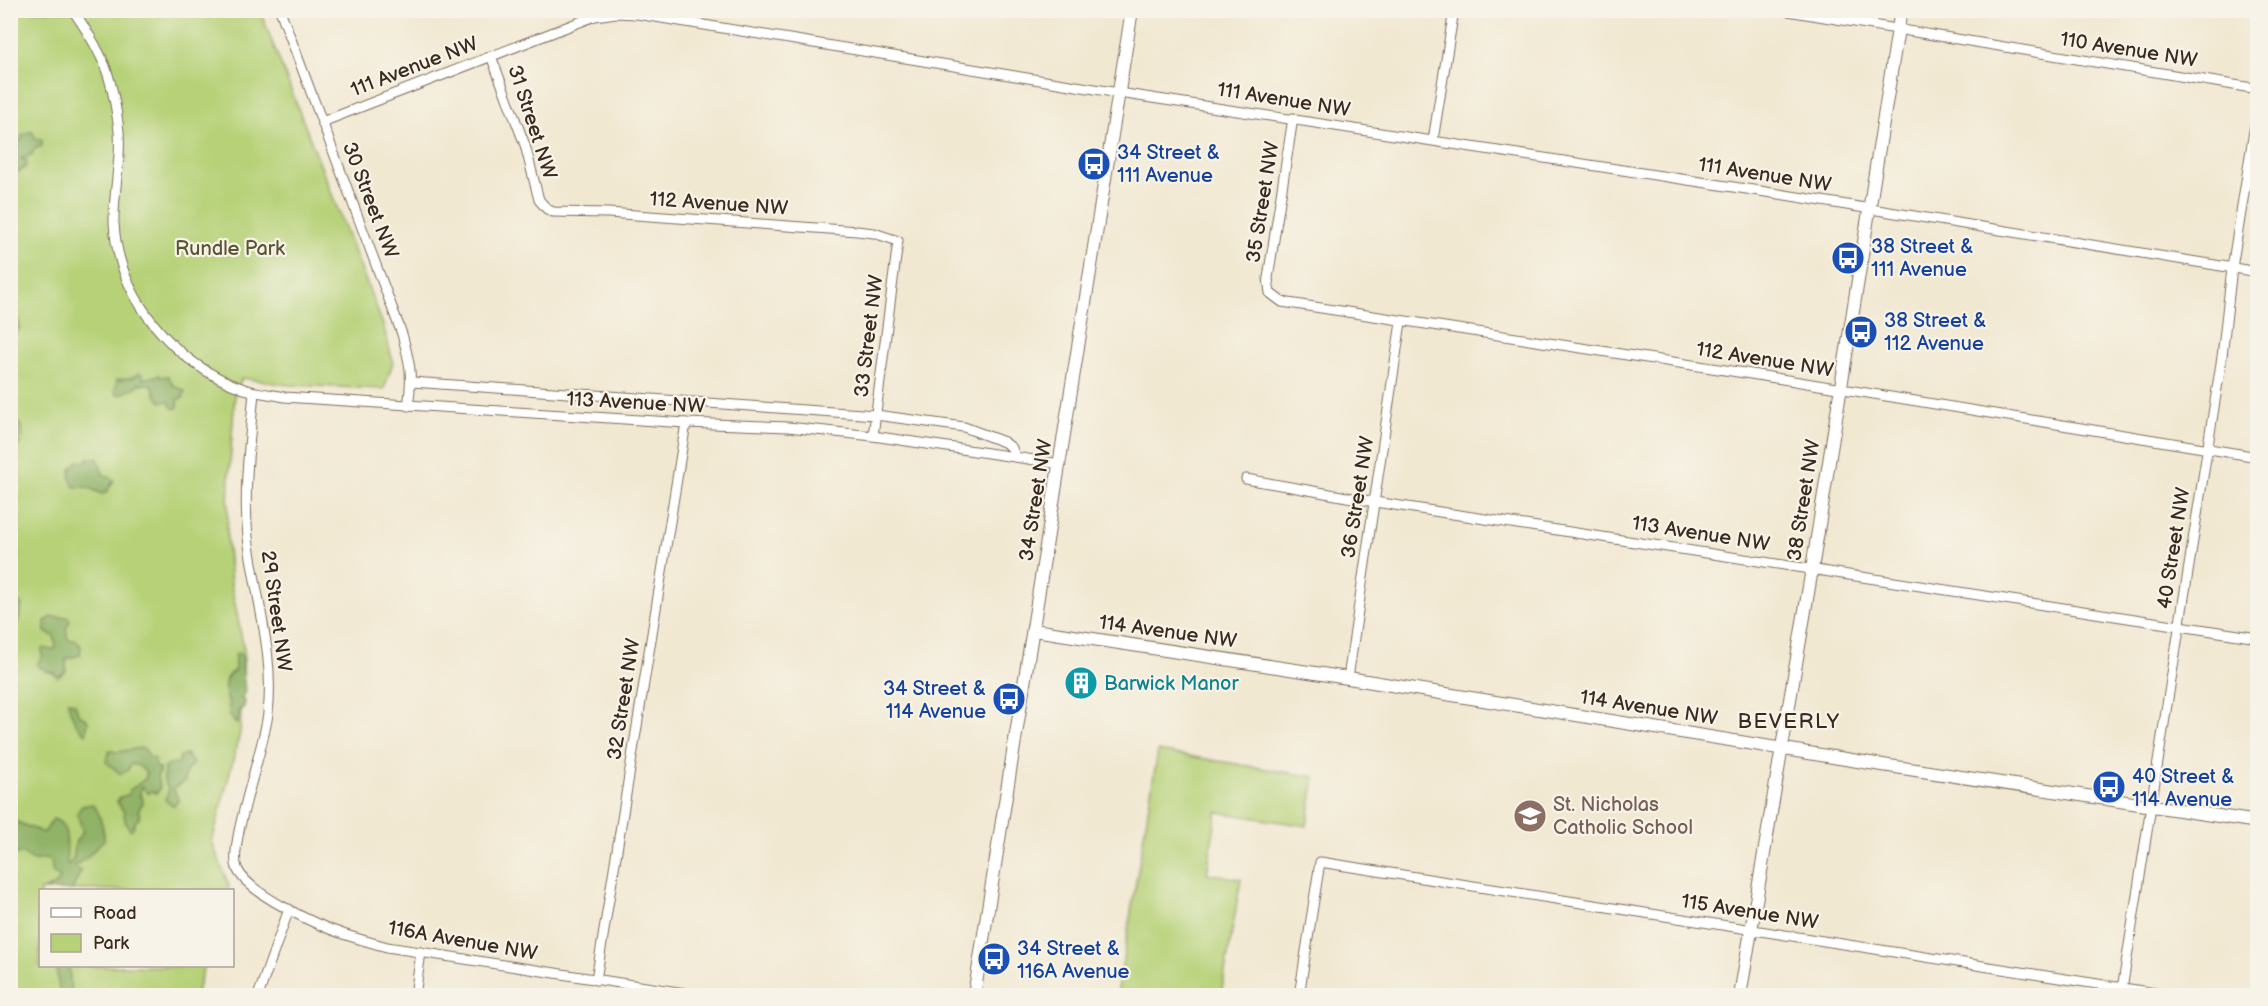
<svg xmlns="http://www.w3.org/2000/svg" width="2268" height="1006" viewBox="0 0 2268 1006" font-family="'Balsamiq Sans',sans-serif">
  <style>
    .green { fill: #b6d177; stroke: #787e4a; stroke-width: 1.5 }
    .forest { fill: #90b368; stroke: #666e43; stroke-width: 1.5 }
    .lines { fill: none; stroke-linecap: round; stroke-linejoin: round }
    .minor-casing { stroke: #7b6c5d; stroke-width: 11 }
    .tertiary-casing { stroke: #7b6c5d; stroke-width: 14 }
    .minor { stroke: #fff; stroke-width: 9 }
    .tertiary { stroke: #fff; stroke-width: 12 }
    .labels { text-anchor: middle; stroke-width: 4.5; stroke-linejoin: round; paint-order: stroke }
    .street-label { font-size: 20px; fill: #3b2a1e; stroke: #f7f3e8 }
    .transit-label { font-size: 20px; fill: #164399; stroke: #f7f3e8; text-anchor: start }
    .park-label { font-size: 20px; fill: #5a5434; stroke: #f7f3e8 }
    .culture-label { font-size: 20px; fill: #0d838f; stroke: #f7f3e8; text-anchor: start }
    .education-label { font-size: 20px; fill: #785e54; stroke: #f7f3e8; text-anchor: start }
    .neighbourhood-label { font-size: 21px; letter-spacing: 1.5px; fill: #3b2a1e; stroke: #f7f3e8 }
  </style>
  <rect width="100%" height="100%" fill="#f7f3e8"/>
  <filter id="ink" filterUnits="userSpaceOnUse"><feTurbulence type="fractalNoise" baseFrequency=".0167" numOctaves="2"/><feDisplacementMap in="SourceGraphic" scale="12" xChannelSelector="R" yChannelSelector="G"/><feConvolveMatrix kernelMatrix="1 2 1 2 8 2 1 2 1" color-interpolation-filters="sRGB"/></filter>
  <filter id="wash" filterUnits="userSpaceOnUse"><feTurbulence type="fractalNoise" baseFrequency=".008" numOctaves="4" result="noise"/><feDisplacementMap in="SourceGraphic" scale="24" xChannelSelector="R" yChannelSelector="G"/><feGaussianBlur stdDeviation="1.35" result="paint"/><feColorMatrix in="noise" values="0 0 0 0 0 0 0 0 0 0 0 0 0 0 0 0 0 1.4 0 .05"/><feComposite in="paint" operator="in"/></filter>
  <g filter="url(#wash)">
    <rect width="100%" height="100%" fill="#f1e8d1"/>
    <g class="green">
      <polygon points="10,11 260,11 383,325 393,362 384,389 288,385 242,378 235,393 229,477 227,537 231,584 244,650 240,733 212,842 229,886 228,890 40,890 40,966 204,966 196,995 11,995"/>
      <polygon points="1158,751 1315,777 1307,826 1217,812 1207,873 1241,879 1221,995 1117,995"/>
    </g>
    <g class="forest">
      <polygon points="32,131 36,139 42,140 42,146 34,149 32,155 29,154 27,158 21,158 27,162 25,168 11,176 11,144 21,141 22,135"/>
      <polygon points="10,316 18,320 20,328 15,335 11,337"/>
      <path d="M139 373 143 375V379L159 375 161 377 168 376 173 385 185 391 183 398 178 399V407L175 409 171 407 169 401 161 402 155 394 153 387 149 384H139C137 387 122 394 118 395L115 392 117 380 133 377Z"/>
      <path d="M11 414C21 424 26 431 20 445L11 447Z"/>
      <polygon points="88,458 98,459 103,474 114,480 106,493 102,494 87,487 74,487 70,478 71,469 78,461 86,462"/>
      <polygon points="11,542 17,545 18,560 11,566"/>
      <polygon points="13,598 22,605 18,622 11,631 13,637 11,642 11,599"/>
      <polygon points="52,617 68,617 70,621 66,628 68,640 76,640 81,647 80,655 66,659 66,671 58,677 52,672 45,671 44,668 40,668 37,665 43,656 41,652 43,648 52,650 56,648 54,636 45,632 45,621"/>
      <path d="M239 653 244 659 242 663 245 693 241 699 245 701 244 707 239 710 238 724 235 723 229 714C232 698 214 683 235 670V654Z"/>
      <path d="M68 701 75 704 78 713 88 721 86 734C77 728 69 712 68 701Z"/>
      <polygon points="141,748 145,749 149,757 155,759 155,765 160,770 157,778 160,789 156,793 151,791 149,794 141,786 140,796 142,796 143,803 138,811 140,814 140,818 135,822 133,828 130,830 125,821 124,812 117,802 120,797 128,795 129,791 146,778 146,772 139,766 131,764 128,770 121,774 106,762 110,750 116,752"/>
      <polygon points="186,754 193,764 186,771 185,781 173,788 179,800 174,806 165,800 169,790 164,781 164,768 171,764 178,764 180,757"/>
      <path d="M92 804C99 809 105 832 104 840 93 849 87 861 74 866L81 871 72 890H43L57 884 60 877 53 874 51 861 44 859 34 861 21 853 13 855 11 853V822L12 820 44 833 53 819C72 824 65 851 67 865L73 860 76 841 83 832 77 813 82 806Z"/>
      <polygon points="56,966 69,966 71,989 69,995 65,995 59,989"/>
    </g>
  </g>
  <g filter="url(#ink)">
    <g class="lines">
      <defs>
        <g id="minor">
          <path d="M73 10C82 24 92 38 99 53 110 73 115 100 118 123 123 154 113 190 114 223 118 298 174 364 244 389 257 393 270 394 284 397L686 423 788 427 873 436 1015 457 1012 448 1004 442 964 427 876 415 412 382"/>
          <path d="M280 10 402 334C410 363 413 375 408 406"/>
          <polyline points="1782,10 2258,89"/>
          <polyline points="491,56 525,145 539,200 547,209 553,212 608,213 857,231 874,233 898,241 873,436"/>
          <polyline points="1293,118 1268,278 1270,293 1282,302 1751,374 2258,457"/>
          <polyline points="322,122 595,16 616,13 637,14 1119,93 1779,194 2258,272"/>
          <polyline points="1433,140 1454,10"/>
          <path d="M254 392C250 440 243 489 248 537 255 595 275 654 268 713 265 747 228 844 237 868 246 893 319 926 343 934 358 939 373 943 387 947L704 996"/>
          <polyline points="1015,457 1060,464"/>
          <polyline points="1246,479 1375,502 2258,638"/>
          <polyline points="1348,678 1401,322"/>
          <polyline points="596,980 686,423"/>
          <polyline points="258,996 289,909"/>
          <polyline points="415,996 421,952"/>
          <polyline points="1299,996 1320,862 2174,996"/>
          <polyline points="2121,996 2222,357 2232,268 2258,106"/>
        </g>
        <g id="tertiary">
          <polyline points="1034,630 1348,678 1876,764 2258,822"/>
          <polyline points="974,996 1132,10"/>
          <polyline points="1740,996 1812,569 1901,10"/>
        </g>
      </defs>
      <use href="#minor" class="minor-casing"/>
      <use href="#tertiary" class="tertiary-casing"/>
      <use href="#minor" class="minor"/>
      <use href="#tertiary" class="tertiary"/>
    </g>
  </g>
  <defs>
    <symbol id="bus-disc" viewBox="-11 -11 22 22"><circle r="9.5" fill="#1a4fb4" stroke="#f7f3e8"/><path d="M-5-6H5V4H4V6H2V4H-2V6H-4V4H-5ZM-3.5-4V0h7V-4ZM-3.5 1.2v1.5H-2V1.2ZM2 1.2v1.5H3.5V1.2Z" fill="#fff"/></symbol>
    <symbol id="building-disc" viewBox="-11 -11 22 22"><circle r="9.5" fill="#0f9aa8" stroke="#f7f3e8"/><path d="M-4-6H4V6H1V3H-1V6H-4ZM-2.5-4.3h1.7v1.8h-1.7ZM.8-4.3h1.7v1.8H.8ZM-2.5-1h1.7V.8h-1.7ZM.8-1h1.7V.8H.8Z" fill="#fff"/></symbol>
    <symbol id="school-disc" viewBox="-11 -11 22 22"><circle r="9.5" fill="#8d6e63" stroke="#f7f3e8"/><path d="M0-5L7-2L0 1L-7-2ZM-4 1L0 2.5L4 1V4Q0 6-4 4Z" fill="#fff"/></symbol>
  </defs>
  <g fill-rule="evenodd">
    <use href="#bus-disc" x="1075" y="145" width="38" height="38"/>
    <use href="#bus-disc" x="1829" y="239" width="38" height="38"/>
    <use href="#bus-disc" x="1842" y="313" width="38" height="38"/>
    <use href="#building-disc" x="1062" y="664" width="38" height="38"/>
    <use href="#bus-disc" x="990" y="680" width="38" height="38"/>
    <use href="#bus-disc" x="2090" y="768" width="38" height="38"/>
    <use href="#school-disc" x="1511" y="797" width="38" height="38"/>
    <use href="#bus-disc" x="975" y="940" width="38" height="38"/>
  </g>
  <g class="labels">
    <g class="street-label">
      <text transform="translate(2129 49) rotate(9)" y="7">110 Avenue NW</text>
      <text transform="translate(414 66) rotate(-21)" y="7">111 Avenue NW</text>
      <text transform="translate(1284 99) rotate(9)" y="7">111 Avenue NW</text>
      <text transform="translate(533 122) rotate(72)" y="7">31 Street NW</text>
      <text transform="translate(1765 174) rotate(9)" y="7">111 Avenue NW</text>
      <text transform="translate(371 200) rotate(69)" y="7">30 Street NW</text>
      <text transform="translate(1262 202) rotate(-81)" y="7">35 Street NW</text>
      <text transform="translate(719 203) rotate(4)" y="7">112 Avenue NW</text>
      <text transform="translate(868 336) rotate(-83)" y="7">33 Street NW</text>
      <text transform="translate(1765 359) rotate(9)" y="7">112 Avenue NW</text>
      <text transform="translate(636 402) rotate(3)" y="7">113 Avenue NW</text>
      <text transform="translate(1357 497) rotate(-81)" y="7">36 Street NW</text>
      <text transform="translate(1035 500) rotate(-81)" y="7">34 Street NW</text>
      <text transform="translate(1803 500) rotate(-81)" y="7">38 Street NW</text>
      <text transform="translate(1701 533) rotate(9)" y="7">113 Avenue NW</text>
      <text transform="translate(2173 548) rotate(-81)" y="7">40 Street NW</text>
      <text transform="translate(277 611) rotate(82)" y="7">29 Street NW</text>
      <text transform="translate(1168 631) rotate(8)" y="7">114 Avenue NW</text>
      <text transform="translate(623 699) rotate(-81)" y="7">32 Street NW</text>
      <text transform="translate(1649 707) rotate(9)" y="7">114 Avenue NW</text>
      <text transform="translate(1750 911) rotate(9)" y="7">115 Avenue NW</text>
      <text transform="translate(463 940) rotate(10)" y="7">116A Avenue NW</text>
    </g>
    <g class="transit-label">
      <text x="1117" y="159">34 Street &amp;<tspan x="1117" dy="23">111 Avenue</tspan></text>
      <text x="1871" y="253">38 Street &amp;<tspan x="1871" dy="23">111 Avenue</tspan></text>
      <text x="1884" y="327">38 Street &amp;<tspan x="1884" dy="23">112 Avenue</tspan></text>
      <text x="986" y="695" text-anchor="end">34 Street &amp;<tspan x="986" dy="23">114 Avenue</tspan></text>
      <text x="2132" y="783">40 Street &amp;<tspan x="2132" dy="23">114 Avenue</tspan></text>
      <text x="1017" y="955">34 Street &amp;<tspan x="1017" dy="23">116A Avenue</tspan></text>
    </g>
    <g class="park-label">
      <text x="230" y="255">Rundle Park</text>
    </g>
    <g class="culture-label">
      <text x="1104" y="690">Barwick Manor</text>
    </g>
    <g class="education-label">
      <text x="1553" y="811">St. Nicholas<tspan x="1553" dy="23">Catholic School</tspan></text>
    </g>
    <g class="neighbourhood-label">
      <text x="1789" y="728">BEVERLY</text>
    </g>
  </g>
  <rect width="2268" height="1006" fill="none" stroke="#f7f3e8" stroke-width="36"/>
  <rect x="39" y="889" width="195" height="78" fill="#f7f3e8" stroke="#aca397" stroke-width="1.5"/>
  <rect x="51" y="908" width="30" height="9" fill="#ffffff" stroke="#aca397" stroke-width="1.5"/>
  <text x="93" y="919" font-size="18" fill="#3b2a1e">Road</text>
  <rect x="51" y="934" width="30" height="18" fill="#b6d177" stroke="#aca397" stroke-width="1.5"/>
  <text x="93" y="949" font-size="18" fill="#3b2a1e">Park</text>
</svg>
